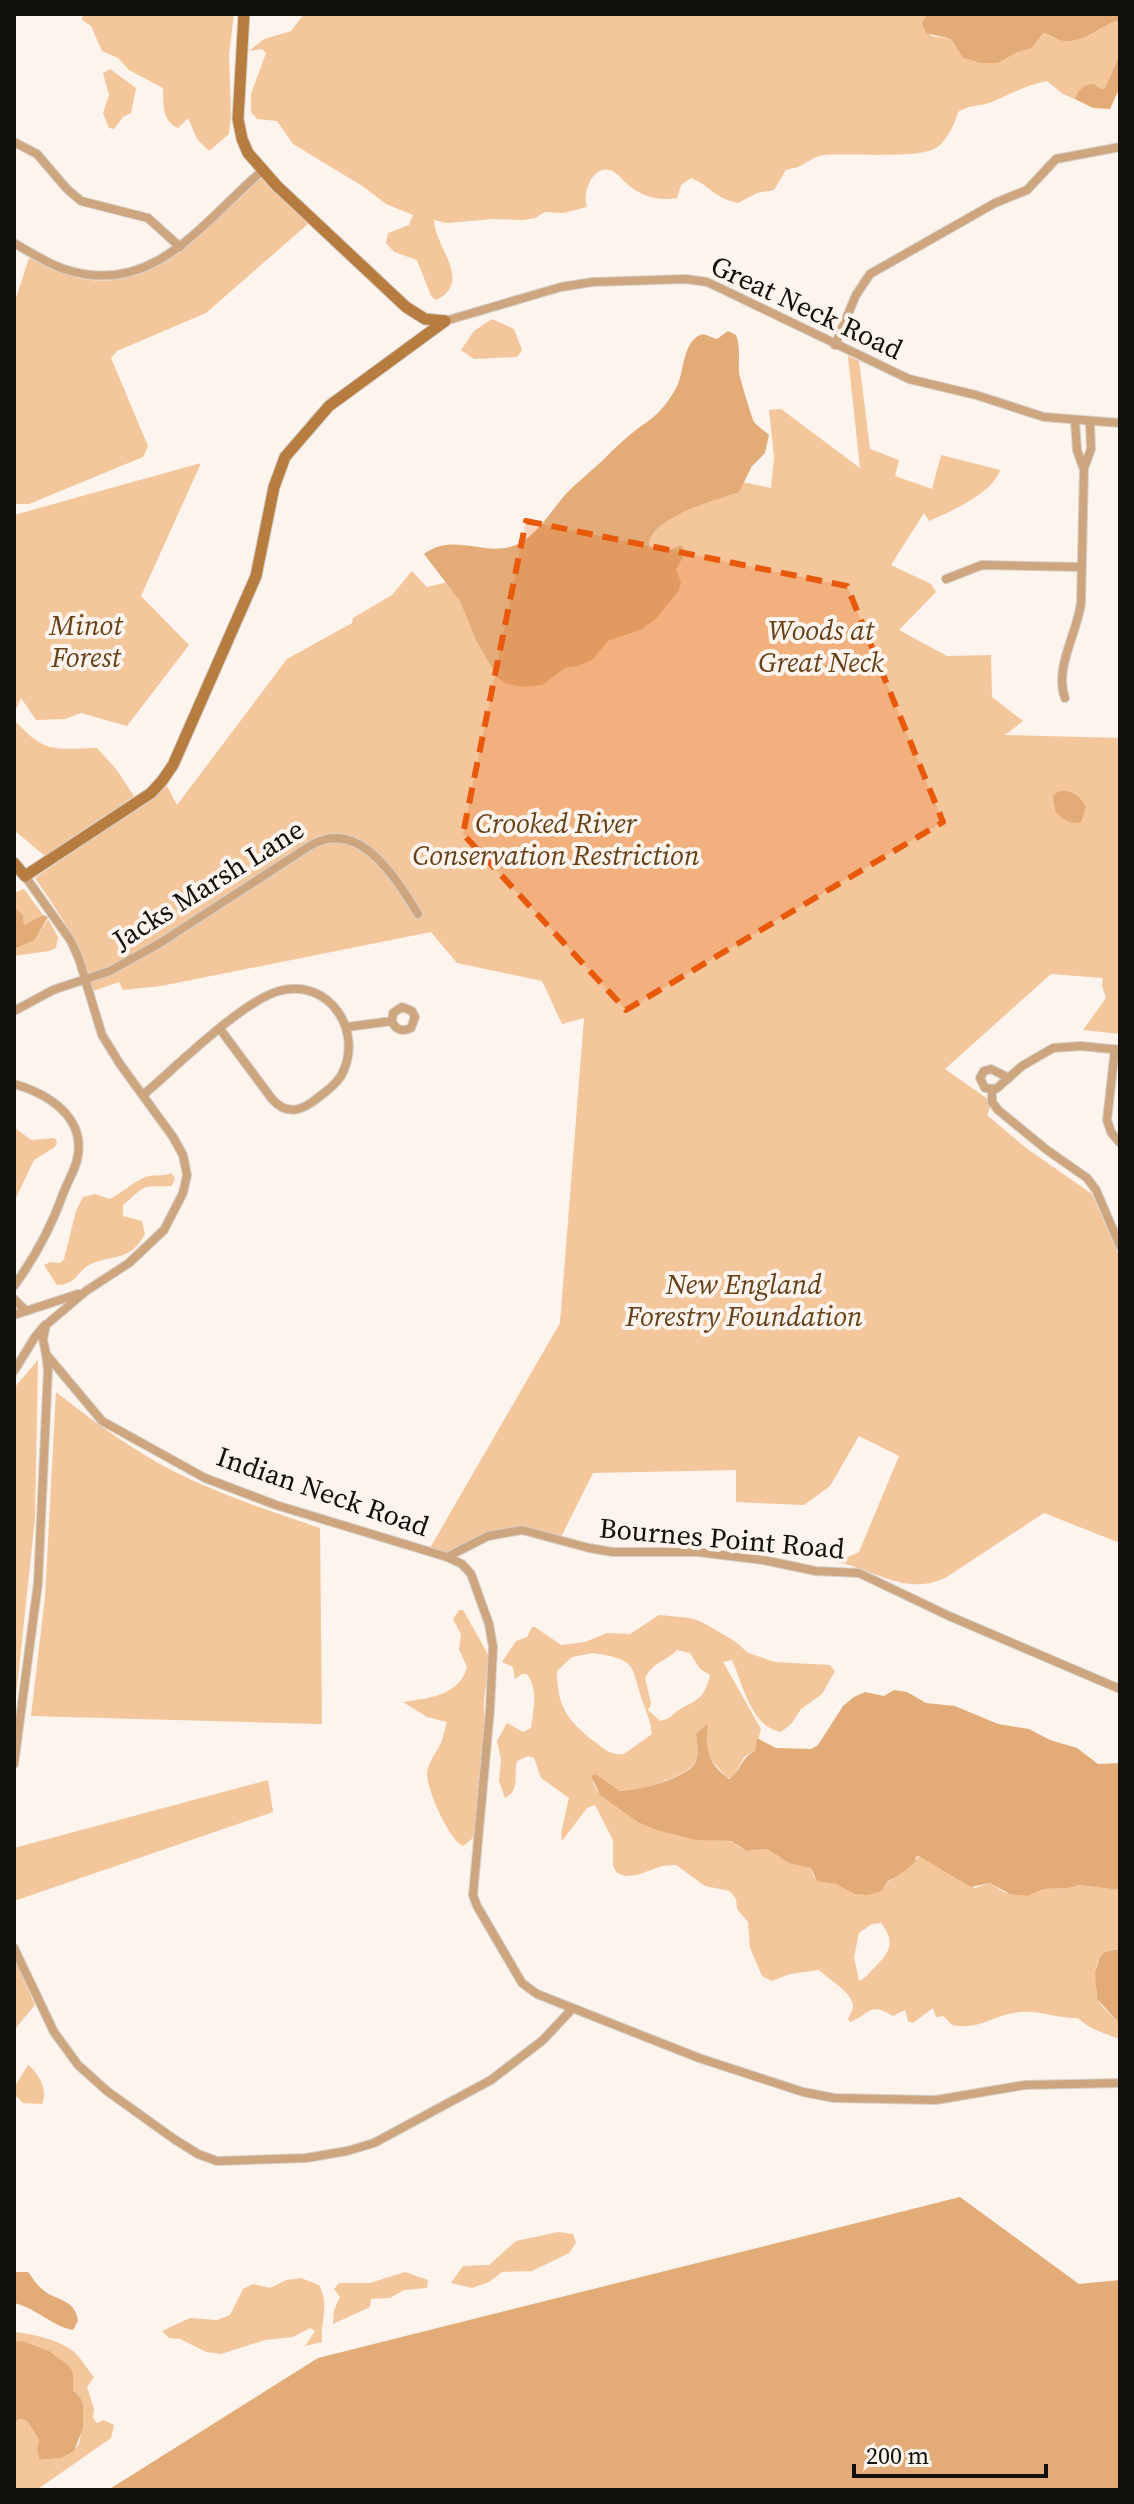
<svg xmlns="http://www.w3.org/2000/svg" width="1134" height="2504" viewBox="0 0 1134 2504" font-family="'Source Serif 4',serif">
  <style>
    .green { fill: #f4c69b; fill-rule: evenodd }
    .water { fill: #e3ab77 }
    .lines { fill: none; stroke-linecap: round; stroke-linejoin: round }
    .street-casing { stroke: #d7d0c9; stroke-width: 10 }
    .secondary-casing { stroke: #d7d0c9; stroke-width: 13 }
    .street { stroke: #cda57f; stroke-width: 8 }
    .secondary { stroke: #b77c40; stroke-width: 11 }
    .marked { fill: #e8590c; fill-opacity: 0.2; stroke: #e8590c; stroke-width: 6; stroke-dasharray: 16 10; stroke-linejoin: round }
    .labels { text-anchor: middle; stroke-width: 8; stroke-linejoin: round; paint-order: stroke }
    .street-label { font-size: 28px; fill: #13110e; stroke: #fcf4ed }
    .park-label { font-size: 28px; font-style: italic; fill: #664019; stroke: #fcf4ed }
  </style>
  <rect width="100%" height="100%" fill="#fcf4ed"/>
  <g class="green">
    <path d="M83 14H234L229 54 231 113 229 134 209 151 197 139 188 118 178 128C161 120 164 105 163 88L129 70 118 58 102 51 91 26 82 20Z"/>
    <path d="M304 14H927L926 16 931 36 951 39 963 58 980 63H998L1018 52 1032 48 1043 33C1047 33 1051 36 1055 38 1080 46 1099 26 1120 20V54L1105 88 1100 89 1096 85 1075 99 1063 94 1047 81C1027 85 1012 93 994 101 982 107 973 103 958 112 955 124 946 142 936 148 918 159 849 153 825 155 813 156 807 163 798 167 794 169 790 168 786 170L774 190 757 193 738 203C713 198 711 186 691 178L681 185 677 198C657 201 641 197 625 182 621 178 616 172 610 170 592 165 582 194 587 207L563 213 545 212 535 218 523 220 493 219 447 223 434 220C434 246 474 282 436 300L431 296 417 260 394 252 386 243 388 233 409 225 413 215 386 204 364 187 293 144 277 121 257 119 251 112V94L266 53 262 49 249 51 264 39 291 31Z"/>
    <polygon points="110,69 136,88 131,113 123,117 114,129 109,128 103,113 109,95 103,73"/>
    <path d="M260 177 309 223 206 313 117 351 111 358 148 446 143 457 29 504H14V304L29 258C44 265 59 273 75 277 152 298 208 223 260 177Z"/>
    <polygon points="492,319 514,329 522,350 517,357 474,359 461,350 474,331"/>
    <path d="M848 356 859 361 870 449 899 460 895 476 932 489 941 455 1000 470C993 493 950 512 929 521L924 513 891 565 931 584 936 592 899 630 947 656 991 655 992 697 1023 721 1005 735 1120 738V1034L1083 1030 1106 998 1102 986 1103 978 1051 974 945 1069 992 1102 987 1115 1026 1148 1092 1194 1120 1257V1543L1044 1513 945 1578C905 1596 876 1570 837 1562L859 1552 899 1456 859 1436 830 1486 804 1505 736 1502V1470L593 1473 560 1539C546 1536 531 1530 517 1528 492 1526 467 1543 446 1553L430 1548 560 1323 584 1018 562 1024 542 981 457 963 431 932 161 986 123 990 119 982 93 991C83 947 60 914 35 878L167 786 177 805 287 659 352 623 353 618 392 595 412 571 427 587 479 575 680 469 771 488 774 457 769 410 781 409 860 468Z"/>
    <polygon points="201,463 141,596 189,645 127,726 81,713 65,719 36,720 21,698 14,713 14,515"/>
    <path d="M14 720C46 754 52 749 97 748L116 769 134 796 46 857 14 830Z"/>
    <polygon points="24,889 43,915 24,925 23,915 14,907 14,893"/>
    <polygon points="48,919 58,937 56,948 49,951 14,956 14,949 35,940"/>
    <polygon points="14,1127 31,1140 54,1138 57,1141 55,1147 34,1160 14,1202"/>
    <path d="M171 1173 175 1178 172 1186C141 1187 149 1182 123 1205V1216L142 1221 145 1234C128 1264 113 1253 89 1265 76 1272 78 1284 57 1285L44 1265 50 1262 60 1263 64 1259 76 1211 83 1197 95 1194 110 1199C121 1193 134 1182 145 1177 153 1174 162 1177 171 1173Z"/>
    <polygon points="38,1360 35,1518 14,1715 14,1388"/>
    <path d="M56 1392C93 1421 132 1450 175 1472 221 1495 270 1511 320 1528L322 1724 31 1716 45 1597Z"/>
    <path d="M459 1610H463L490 1658 484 1699V1736L475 1829 473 1838 463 1846C449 1840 427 1790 427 1774 428 1760 438 1752 442 1740 444 1734 445 1728 447 1722L427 1717 403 1702C429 1698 459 1696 467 1667L459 1649 461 1634 453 1619Z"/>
    <path d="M659 1615 690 1618 702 1622 736 1642 748 1653 775 1662 830 1665 835 1671 822 1694 801 1709 792 1723 781 1732C751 1727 743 1684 732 1660L723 1662 761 1729 755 1751 744 1757 733 1778 726 1777C709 1755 702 1759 708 1726L696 1734C697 1743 700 1758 693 1765 685 1776 635 1793 622 1791 614 1789 601 1780 595 1774L593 1782 597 1791C636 1824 676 1839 727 1841 734 1841 737 1846 743 1849 751 1853 758 1849 767 1849L779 1857 811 1868 814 1877 842 1886 883 1888 888 1882 920 1856 975 1888 990 1883 1004 1892 1028 1896 1044 1889 1069 1888 1079 1885 1120 1890V1948C1101 1950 1094 1962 1096 1980 1096 1988 1095 1998 1101 2005 1107 2011 1114 2018 1120 2024V2039C1104 2033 1090 2030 1078 2018 1058 2019 1040 2010 1021 2012 999 2013 980 2029 958 2026 951 2026 949 2021 943 2016L936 2017 933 2008 913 2023 908 2021 905 2010 893 2016C868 2001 870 2015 850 2022L848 2019C849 2016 854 2008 853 2005 851 1991 829 1980 819 1970L790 1974 772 1981 762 1976 750 1948 748 1922 737 1909 736 1899 730 1891 705 1886 676 1865 662 1866 637 1875 625 1876 617 1873 613 1866V1840L595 1805 587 1808 562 1841 561 1834 569 1798 541 1778 534 1758 528 1756 517 1761C513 1774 521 1790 505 1798L499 1781 501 1759 497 1741 507 1723 523 1732 531 1728C533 1710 539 1691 527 1674H522L515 1679 513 1667 502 1662 516 1641 527 1637 532 1627H535L561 1645 585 1642 607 1633 630 1634ZM677 1650 690 1653 700 1669 710 1675C706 1694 699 1700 682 1708 673 1713 671 1719 660 1721L648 1710 651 1704 645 1678C653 1662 666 1661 677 1650ZM593 1653C640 1660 630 1666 644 1705 647 1713 651 1724 652 1734L624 1754C610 1755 605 1750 595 1742 568 1721 557 1708 557 1671L572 1657ZM881 1923C897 1943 889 1953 873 1969 868 1974 866 1978 859 1981L854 1957 859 1933 872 1924Z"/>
    <polygon points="268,1780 273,1812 14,1901 14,1848"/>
    <polygon points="14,1957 35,2005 14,2030"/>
    <path d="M28 2065C39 2073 48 2091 42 2104L23 2103 14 2094V2088Z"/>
    <polygon points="558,2232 573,2234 576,2243 569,2253 532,2271 502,2272 489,2282 472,2288 451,2283 463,2266 489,2265 516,2241"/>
    <polygon points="405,2272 428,2280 427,2288 404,2290 390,2298 371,2299 370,2307 333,2324 334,2310 340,2297 334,2289 339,2283 370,2283"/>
    <path d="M301 2278 319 2285C330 2305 320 2322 322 2342L305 2346 315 2331 310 2328 293 2337 265 2340 221 2354 206 2352 180 2339 169 2338 162 2331 190 2318 217 2320 230 2315 243 2289 253 2284 270 2288 286 2280Z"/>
    <path d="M14 2332C29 2333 63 2341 74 2352 82 2359 87 2369 94 2377L87 2387 94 2409 93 2418 97 2423 104 2420 114 2425 111 2438 38 2489 14 2490V2421L20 2419 28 2422 39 2440 37 2449 39 2460 61 2458 78 2446 80 2440 83 2406 82 2400 73 2390V2373L14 2342Z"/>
  </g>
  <g class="water">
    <path d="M927 14H1120V20C1101 25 1087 41 1066 41 1057 41 1052 34 1043 33L1032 48 1018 52 998 63H980L963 58 951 39 926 33 922 23Z"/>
    <path d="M1120 54V87L1110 109 1093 108 1075 99C1078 90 1084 84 1094 84L1101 89 1105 88Z"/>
    <path d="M728 331 736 335C741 348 738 359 739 373 740 378 752 419 754 422 758 427 765 431 769 435L765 453 752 466 739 492C717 500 647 517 649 547 660 554 670 549 681 545L686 551 676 570 681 582 679 590 657 618 642 629 608 641 592 660 578 666 565 668 542 685 524 687 507 684 498 678 476 640 460 601 424 554C454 531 487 559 518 544 539 533 550 512 565 495 576 483 589 473 601 462 616 447 629 434 647 422 660 413 671 399 678 384 684 370 683 343 700 335 706 333 711 338 717 339Z"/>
    <path d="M1060 791C1073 790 1080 796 1086 807L1081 822C1071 826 1062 818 1055 811L1053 795Z"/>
    <polygon points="14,907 23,915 24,925 43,915 48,917 35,940 14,949"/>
    <path d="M894 1690 907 1692 926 1703 955 1706 998 1724 1029 1729 1050 1740 1077 1748 1098 1764 1120 1763V1890L1079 1885 1069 1888 1044 1889 1028 1896 1010 1894 990 1883 971 1887 919 1856 916 1857 915 1862 905 1871 888 1881 881 1891 868 1895 855 1894 836 1884 817 1881 811 1868 789 1863 767 1849 747 1851 731 1841 696 1840 657 1830 638 1822 600 1795 591 1776 595 1774 620 1791C638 1791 681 1779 693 1766 700 1758 697 1743 696 1734L706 1725 708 1726C704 1751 710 1765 729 1779 743 1770 738 1760 755 1751L757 1738 776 1748 811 1749 818 1745 843 1706 854 1697 865 1692 884 1696Z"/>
    <polygon points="1120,1948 1120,2024 1097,1999 1095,1972 1100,1957 1105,1952"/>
    <polygon points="960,2197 1079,2284 1120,2280 1120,2490 108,2490 318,2358"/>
    <path d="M14 2272H28C32 2277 36 2284 41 2288 55 2302 75 2297 78 2321L73 2330C52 2326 36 2308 14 2303Z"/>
    <polygon points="22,2341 49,2351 69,2366 73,2373 73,2390 82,2400 83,2406 83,2428 74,2451 61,2458 39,2460 37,2449 39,2440 28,2422 21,2419 14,2421 14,2342"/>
  </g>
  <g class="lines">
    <defs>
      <g id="street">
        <polyline points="14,142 37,154 67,189 81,201 148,218 180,247"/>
        <path d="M14 243C30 252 46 263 64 269 153 299 202 222 262 171"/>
        <polyline points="445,321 561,287 593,282 686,279 707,282 722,289 909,379 976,395 1044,417 1120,423"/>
        <polyline points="835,345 856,295 870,274 995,203 1027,190 1056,159 1120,147"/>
        <polyline points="1075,421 1077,450 1083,467"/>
        <polyline points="946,579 982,565 1081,567"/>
        <path d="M1065 698C1054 668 1077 634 1081 603L1084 468 1091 449 1090 422"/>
        <polyline points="25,876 71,941 79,959 102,1035 120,1064 173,1137 183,1155 187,1175 183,1193 164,1230 129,1263 86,1291 46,1325 43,1339 46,1354 102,1421 205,1478 276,1505 447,1557 462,1564 471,1574 489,1624 493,1647 490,1709 473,1895 477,1906 522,1983 537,1994 699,2058 803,2092 834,2098 936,2100 1025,2085 1120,2083"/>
        <path d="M14 1011 53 990 110 971 160 943 308 847C358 815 395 877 418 914"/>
        <path d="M347 1027 392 1021C395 1030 403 1032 411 1028L415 1017 412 1011 402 1007 393 1013 392 1021"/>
        <polyline points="1115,1049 1107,1120 1111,1132 1120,1143"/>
        <polyline points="1009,1078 991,1069 984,1071 980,1078 985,1088 996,1089 1022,1066 1053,1048 1081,1046 1120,1050"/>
        <path d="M14 1084C49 1094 87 1118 77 1160 74 1172 67 1183 63 1194 51 1228 35 1257 14 1286"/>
        <polyline points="992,1090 992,1102 998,1110 1047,1150 1087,1178 1096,1190 1120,1246"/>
        <path d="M143 1095C175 1068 242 1001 279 991 330 977 365 1033 341 1076 336 1084 327 1091 319 1097 303 1110 288 1117 272 1099L220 1029"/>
        <polyline points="14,1299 26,1311"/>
        <polyline points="14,1315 78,1294"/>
        <polyline points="14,1371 35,1337 45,1325"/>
        <polyline points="447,1557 488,1536 522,1530 589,1548 613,1552 697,1552 763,1560 816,1571 859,1573 949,1616 1120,1689"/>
        <polyline points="14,1764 38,1583 48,1370 46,1354"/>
        <polyline points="14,1948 54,2032 78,2065 107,2091 174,2139 198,2154 217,2161 306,2158 347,2151 374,2143 491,2080 543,2040 572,2009"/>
      </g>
      <g id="secondary">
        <polyline points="244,14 238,119 242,139 248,153 277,186 406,307 425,319 445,321"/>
        <polyline points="14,863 25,876 151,793 162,781 173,765 256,576 274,487 285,457 329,406 445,321"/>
      </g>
    </defs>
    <use href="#street" class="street-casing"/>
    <use href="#secondary" class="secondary-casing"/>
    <use href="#street" class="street"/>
    <use href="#secondary" class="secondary"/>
  </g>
  <path class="marked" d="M526 521 847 586 943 822 626 1010 463 834Z"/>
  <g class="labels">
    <g class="street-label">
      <text transform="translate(807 307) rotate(25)" y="10">Great Neck Road</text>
      <text transform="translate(208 884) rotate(-32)" y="10">Jacks Marsh Lane</text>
      <text transform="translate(323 1491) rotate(19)" y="10">Indian Neck Road</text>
      <text transform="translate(722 1538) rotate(5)" y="10">Bournes Point Road</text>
    </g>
    <g class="park-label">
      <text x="86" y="635">Minot<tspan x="86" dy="32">Forest</tspan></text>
      <text x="821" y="640">Woods at<tspan x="821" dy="32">Great Neck</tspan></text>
      <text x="556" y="833">Crooked River<tspan x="556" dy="32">Conservation Restriction</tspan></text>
      <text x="744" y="1294">New England<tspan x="744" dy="32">Forestry Foundation</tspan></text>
    </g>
  </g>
  <rect width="1134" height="2504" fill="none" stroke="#13110e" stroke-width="32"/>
  <path d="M854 2464v12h192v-12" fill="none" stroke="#13110e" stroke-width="4"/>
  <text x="866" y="2464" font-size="24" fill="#13110e" stroke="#fcf4ed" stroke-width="6" paint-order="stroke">200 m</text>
</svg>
